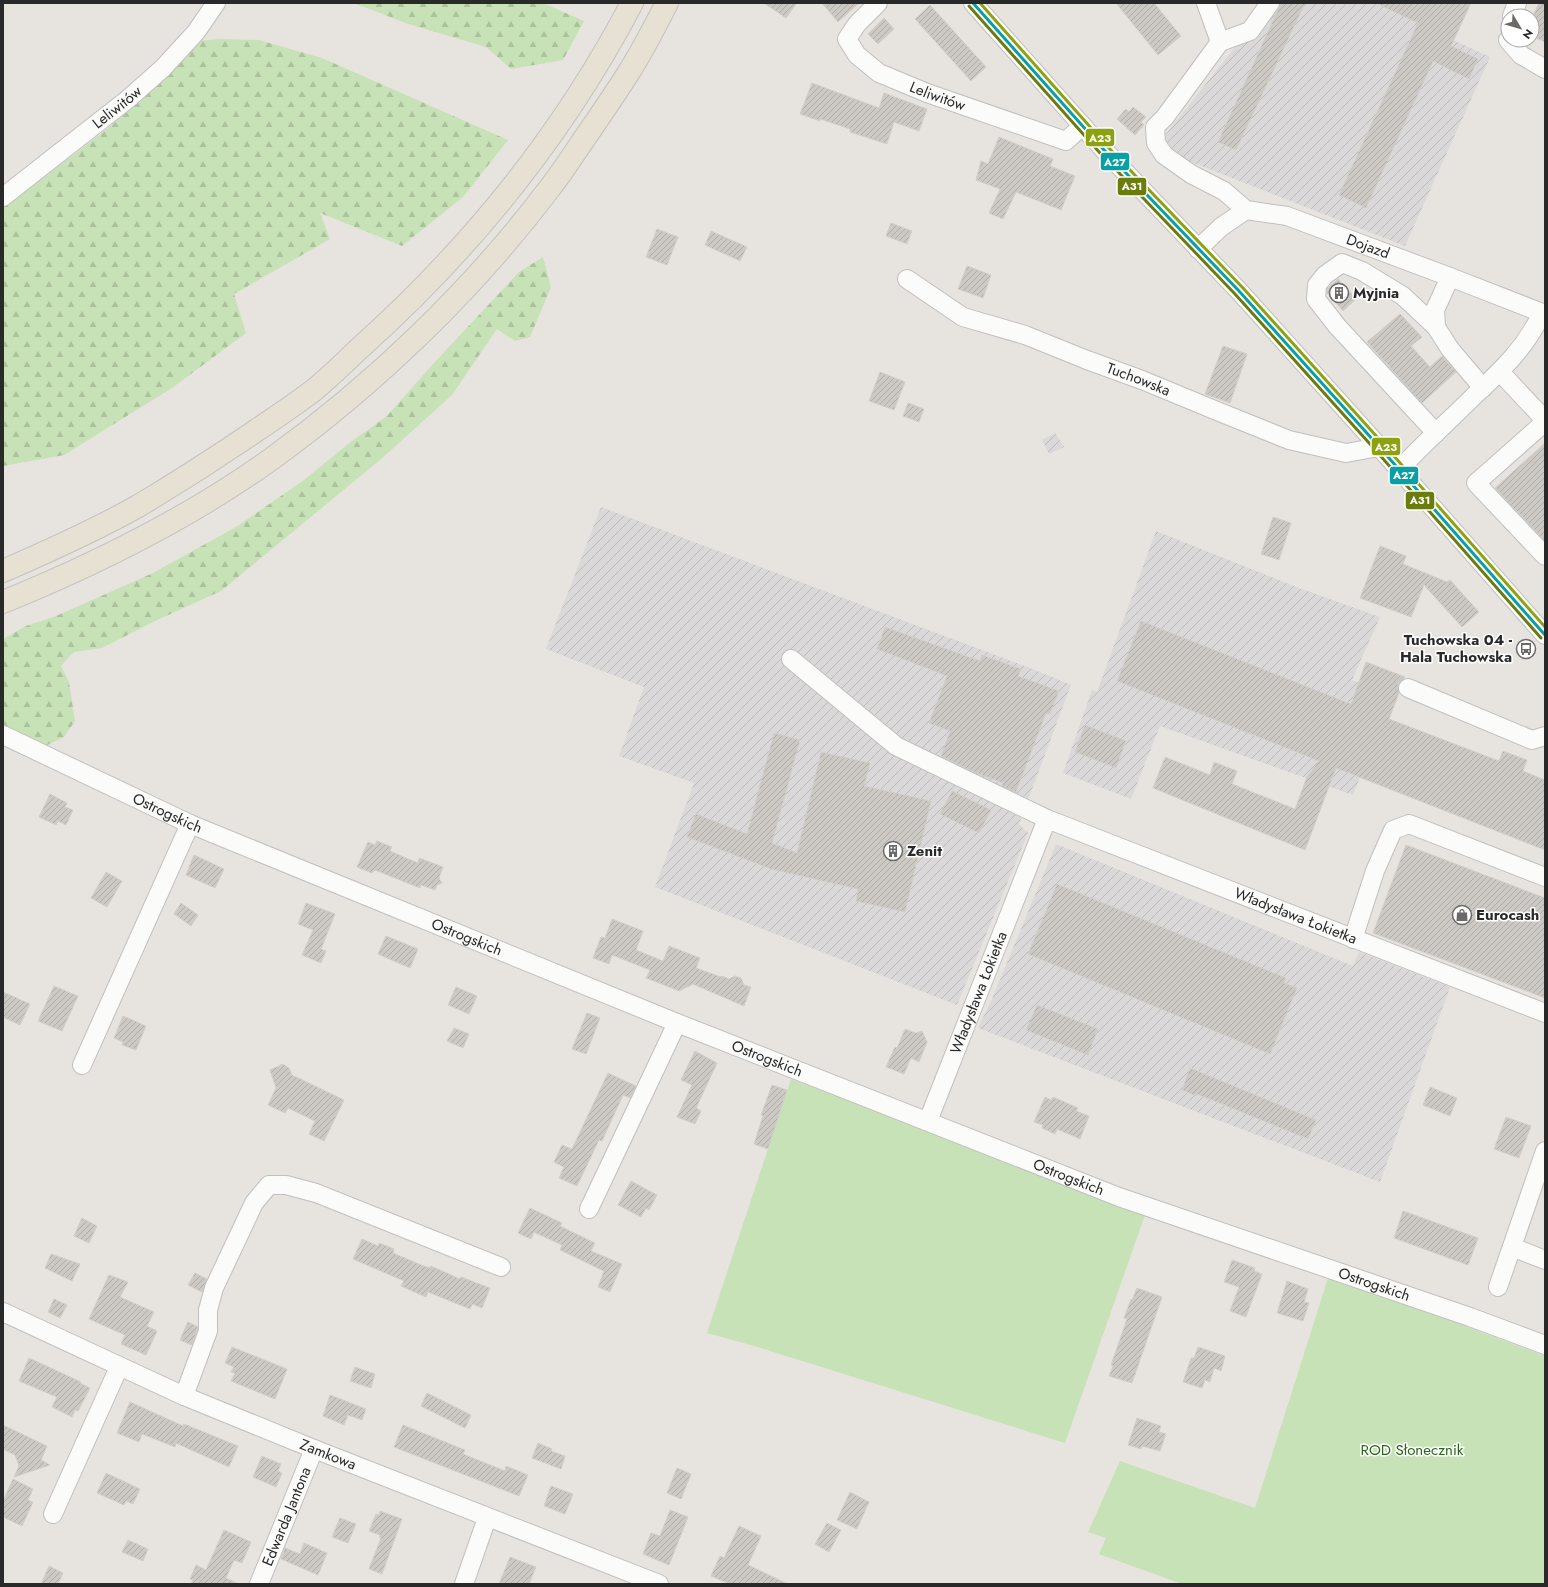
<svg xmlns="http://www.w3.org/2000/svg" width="1548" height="1587" viewBox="0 0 1548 1587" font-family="Jost,sans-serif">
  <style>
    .industrial { fill: url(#industrial-furrows) }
    .forest { fill: url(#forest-firs) }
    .park { fill: #c8e2b7 }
    .building { fill: url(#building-hatch); stroke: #d2cfca }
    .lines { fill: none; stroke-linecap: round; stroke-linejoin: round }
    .minor-casing { stroke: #c1bfc0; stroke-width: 20 }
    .major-casing { stroke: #c3c2c0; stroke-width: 24 }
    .minor { stroke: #fbfbfa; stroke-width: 18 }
    .major { stroke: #e6e1d3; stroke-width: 22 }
    .bus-1-casing { stroke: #fff; stroke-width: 6 }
    .bus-2-casing { stroke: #fff; stroke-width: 6 }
    .bus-3-casing { stroke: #fff; stroke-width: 6 }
    .bus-1 { stroke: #08a0a4; stroke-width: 3 }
    .bus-2 { stroke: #6a7c0d; stroke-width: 3 }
    .bus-3 { stroke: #8ea210; stroke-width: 3 }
    .labels { text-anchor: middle; stroke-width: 3; stroke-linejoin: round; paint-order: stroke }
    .street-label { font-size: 15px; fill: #292929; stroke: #fff }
    .poi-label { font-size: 15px; font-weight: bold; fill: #292929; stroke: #fff; text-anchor: start }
    .park-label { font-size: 15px; fill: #28641a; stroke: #fff }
    .line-badge { stroke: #fff; stroke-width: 1.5 }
    .badge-label { font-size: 11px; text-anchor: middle; font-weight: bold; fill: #fff }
  </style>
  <defs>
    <pattern id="industrial-furrows" width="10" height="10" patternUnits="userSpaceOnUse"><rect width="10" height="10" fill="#dbd8da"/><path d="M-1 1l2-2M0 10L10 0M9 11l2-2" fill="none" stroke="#bcb9bb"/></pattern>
    <pattern id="forest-firs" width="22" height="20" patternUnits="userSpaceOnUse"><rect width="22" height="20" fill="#c8e2b7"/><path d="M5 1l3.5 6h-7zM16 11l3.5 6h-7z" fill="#acc29d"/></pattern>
    <pattern id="building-hatch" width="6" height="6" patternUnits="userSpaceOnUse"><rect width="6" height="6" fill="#ccc9c5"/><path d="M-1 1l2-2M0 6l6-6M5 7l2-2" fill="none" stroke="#afada9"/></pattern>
  </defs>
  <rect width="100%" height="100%" fill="#e7e3de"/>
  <g class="industrial">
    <polygon points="1270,3 1468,3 1453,40 1490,57 1405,246 1166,152 1162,139"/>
    <polygon points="1055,433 1064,447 1049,454 1042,440"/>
    <polygon points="601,507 1035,670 1071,685 1019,824 1028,833 957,1005 655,887 694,783 619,756 644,687 546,649"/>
    <polygon points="1156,531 1299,588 1380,617 1352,680 1393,695 1353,795 1160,726 1131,799 1063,773 1092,690 1097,692"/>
    <polygon points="1056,844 1353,966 1359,952 1450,987 1380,1182 978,1028 992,999"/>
  </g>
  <g class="forest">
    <polygon points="354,3 543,3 584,21 563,60 511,69 486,47 408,24"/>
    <path d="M220 39 259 40 322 58 508 140 463 197 402 246 320 213 330 239 234 294 246 333 172 388 64 455 3 466V205C49 173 95 141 136 104 158 84 178 62 198 41Z"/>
    <polygon points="543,257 551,287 530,337 515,341 497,329 452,395 380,460 221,591 155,621 102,648 74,652 61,666 69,682 75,721 64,737 39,749 3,731 3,639 26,626 56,616 153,573 236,527 304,480 348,444 387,416 433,364 519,272"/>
  </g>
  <g class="park">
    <polygon points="791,1079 1146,1212 1065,1443 754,1346 707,1333"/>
    <polygon points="1329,1275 1545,1356 1545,1584 1182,1584 1099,1554 1106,1538 1088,1532 1120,1461 1255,1508"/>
  </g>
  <g class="building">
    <polygon points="764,3 797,3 786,18"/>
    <polygon points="822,3 859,3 838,22"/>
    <polygon points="1116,3 1154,3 1181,36 1158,55"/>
    <polygon points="1281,3 1305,3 1236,150 1218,142"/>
    <polygon points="1376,3 1471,3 1451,46 1478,59 1469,79 1433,61 1366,208 1339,195 1418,23"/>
    <polygon points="1539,3 1545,3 1545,42 1532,36 1532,18"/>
    <polygon points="930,5 986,67 971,81 915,19"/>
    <polygon points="884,18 894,29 878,44 868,34"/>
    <polygon points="812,83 879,108 884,93 927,109 919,131 894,122 887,144 850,132 850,129 820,119 820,121 800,114"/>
    <polygon points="1133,107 1146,117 1141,122 1144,125 1135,135 1117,119 1126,109 1129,112"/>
    <polygon points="999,137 1053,159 1050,166 1075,176 1061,210 1016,192 1003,219 989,213 1000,189 976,180 981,161 988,164"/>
    <polygon points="891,223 912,231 907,244 886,236"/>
    <polygon points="657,229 678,237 667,265 646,257"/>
    <polygon points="711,231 747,247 740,261 705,245"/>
    <polygon points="967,266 991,275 983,298 958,289"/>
    <polygon points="1338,279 1356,299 1343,311 1327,293 1327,289"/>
    <polygon points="1400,314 1422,337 1411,346 1430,367 1442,356 1456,372 1422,403 1367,342"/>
    <polygon points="1223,346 1247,354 1230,403 1205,394"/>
    <polygon points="880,372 905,382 894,410 869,401"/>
    <polygon points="908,403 924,409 919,422 903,416"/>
    <polygon points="1545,443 1545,541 1495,488"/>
    <polygon points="1273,517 1291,523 1279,560 1261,554"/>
    <polygon points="1380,546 1406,556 1403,564 1447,582 1450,580 1479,612 1462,627 1424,585 1411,617 1360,598"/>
    <polygon points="1141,621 1351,704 1366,662 1405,677 1398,684 1399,693 1389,719 1499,761 1503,751 1527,760 1523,771 1545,780 1545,850 1336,768 1305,850 1153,788 1165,757 1210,775 1214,762 1237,771 1232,784 1295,809 1307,777 1319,761 1117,681"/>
    <polygon points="885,627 980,661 982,655 1021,669 1018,676 1059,691 1050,714 1046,713 1016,792 1002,786 1003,783 974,772 941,756 950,731 929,723 947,676 877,649"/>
    <polygon points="1085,725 1126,741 1116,768 1075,752"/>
    <polygon points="774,733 800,740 772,843 797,853 821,752 870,763 864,786 931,801 905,912 856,901 858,889 771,869 687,837 696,814 747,834"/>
    <polygon points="952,791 991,810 979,833 940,814"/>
    <polygon points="50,794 67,803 65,807 73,810 66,825 58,821 56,825 39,817"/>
    <polygon points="377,841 392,847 390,851 418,863 419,858 443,867 439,878 442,883 437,885 435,890 421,885 420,888 375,870 372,873 357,867 368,842 375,845"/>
    <polygon points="1406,845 1545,898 1545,998 1373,933"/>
    <polygon points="194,855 224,869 215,888 186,875"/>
    <polygon points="106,872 122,881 107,907 91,898"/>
    <polygon points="1057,884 1286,978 1284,983 1297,988 1270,1054 1028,954"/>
    <polygon points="181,903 198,915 191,926 174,914"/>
    <polygon points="306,903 335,914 321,949 326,951 321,963 302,955 313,930 298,924"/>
    <polygon points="612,919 643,931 636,950 663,961 669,946 700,958 696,968 721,977 722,976 729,979 735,976 741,978 744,985 751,987 744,1006 693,984 679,991 659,983 646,978 650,970 612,955 609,964 593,958 601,937 605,938"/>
    <polygon points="386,936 418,949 410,968 378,954"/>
    <polygon points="54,986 78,996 62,1031 38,1021"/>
    <polygon points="456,987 477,996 469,1014 448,1005"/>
    <polygon points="3,992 30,1004 20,1025 3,1017"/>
    <polygon points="1037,1005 1098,1029 1088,1055 1026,1030"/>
    <polygon points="587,1013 600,1018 586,1054 572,1049"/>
    <polygon points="123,1016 146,1026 136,1050 122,1045 123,1042 114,1038"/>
    <polygon points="454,1028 469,1034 463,1048 447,1041"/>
    <polygon points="905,1029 916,1033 922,1031 927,1042 919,1062 911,1058 904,1074 886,1067 895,1047 897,1048"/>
    <polygon points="695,1051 717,1063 696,1108 701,1111 695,1124 677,1117 692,1085 681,1080"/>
    <polygon points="283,1064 289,1068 292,1075 344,1100 324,1141 309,1134 315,1121 288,1108 285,1113 268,1105 276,1088 270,1070"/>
    <polygon points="1190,1068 1316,1120 1308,1139 1197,1094 1196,1096 1182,1090"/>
    <polygon points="608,1073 636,1086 630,1098 623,1095 602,1141 599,1140 577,1186 559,1178 564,1167 554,1162 562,1145 572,1149"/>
    <polygon points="772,1085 787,1090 768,1149 754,1144 763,1116 761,1115"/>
    <polygon points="1430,1087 1457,1098 1450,1116 1423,1105"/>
    <polygon points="1045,1097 1051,1100 1053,1097 1078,1108 1076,1111 1089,1116 1080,1139 1057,1129 1055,1134 1042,1128 1043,1125 1034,1122"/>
    <polygon points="1506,1117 1531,1126 1519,1158 1494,1149"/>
    <polygon points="631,1181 657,1195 649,1210 646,1208 641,1217 618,1205"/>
    <polygon points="530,1208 562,1223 560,1226 595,1243 591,1251 622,1264 610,1292 598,1287 604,1271 560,1250 562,1245 534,1232 531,1239 518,1233"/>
    <polygon points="1403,1211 1478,1238 1468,1265 1394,1238"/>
    <polygon points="82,1218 97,1226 89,1243 74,1236"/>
    <polygon points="362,1239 378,1246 379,1243 394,1249 393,1253 421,1265 430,1268 431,1266 460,1279 461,1277 490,1288 482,1308 472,1304 470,1309 428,1292 426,1297 401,1286 404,1281 353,1259"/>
    <polygon points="51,1254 80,1264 72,1281 45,1268"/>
    <polygon points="1232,1260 1255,1268 1254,1271 1262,1274 1246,1317 1230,1311 1239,1287 1224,1282"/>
    <polygon points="195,1273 207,1279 202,1292 188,1285"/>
    <polygon points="109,1275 128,1282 120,1297 154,1312 147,1326 157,1331 146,1355 121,1344 125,1335 89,1319"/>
    <polygon points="1287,1281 1308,1289 1304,1302 1309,1303 1303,1321 1277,1313"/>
    <polygon points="1137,1288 1162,1297 1132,1383 1109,1376 1113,1366 1111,1365 1127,1319 1124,1318 1131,1299 1132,1300"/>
    <polygon points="54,1299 67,1305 60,1318 48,1312"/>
    <polygon points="188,1322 198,1327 192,1345 180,1340"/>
    <polygon points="232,1347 287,1369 275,1399 231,1381 235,1373 231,1372 234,1367 225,1363"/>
    <polygon points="1198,1347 1225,1356 1221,1371 1214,1368 1210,1382 1205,1380 1202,1388 1183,1382 1191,1358 1194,1358"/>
    <polygon points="29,1358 81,1382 80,1383 90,1388 78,1411 75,1410 72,1417 52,1407 57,1397 19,1381"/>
    <polygon points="355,1367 375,1374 371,1388 350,1381"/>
    <polygon points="427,1393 471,1415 465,1428 421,1406"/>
    <polygon points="330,1395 366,1409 362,1420 348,1415 344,1425 323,1416"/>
    <polygon points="130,1402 183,1426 184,1424 238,1446 229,1467 176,1443 175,1447 142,1434 139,1442 117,1433"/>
    <polygon points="1137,1418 1161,1426 1159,1432 1166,1434 1160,1451 1142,1446 1141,1449 1128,1445"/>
    <polygon points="3,1425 47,1446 41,1460 50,1465 14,1477 19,1466 15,1455 3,1449"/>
    <polygon points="403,1425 465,1450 463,1454 505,1471 506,1466 528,1475 519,1496 394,1447"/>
    <polygon points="538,1443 552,1449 551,1451 565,1456 561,1469 532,1458"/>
    <polygon points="262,1456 281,1464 278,1471 282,1473 276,1487 253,1477"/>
    <polygon points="677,1468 691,1474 681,1499 667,1493"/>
    <polygon points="106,1473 140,1489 133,1504 126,1501 124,1505 97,1493"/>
    <polygon points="13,1479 33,1489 28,1500 33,1502 22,1526 3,1517 3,1501"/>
    <polygon points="551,1486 573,1494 565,1514 544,1506"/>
    <polygon points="850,1492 869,1502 857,1529 837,1520"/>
    <polygon points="670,1510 688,1517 669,1565 643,1554 651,1533 660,1536"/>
    <polygon points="380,1511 402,1519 382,1574 369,1569 381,1538 379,1537 380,1535 369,1531 376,1514 379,1515"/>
    <polygon points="340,1518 356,1524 348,1543 332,1537"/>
    <polygon points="827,1523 841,1530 829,1552 815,1544"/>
    <polygon points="739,1526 761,1536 748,1565 788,1584 730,1584 711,1576 720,1556 724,1558"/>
    <polygon points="224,1530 251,1542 242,1563 234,1560 226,1578 239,1584 191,1584 193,1580 190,1579 196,1565 206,1570"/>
    <polygon points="128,1540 148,1549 143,1561 122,1552"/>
    <polygon points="304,1543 327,1553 318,1575 281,1559 285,1548 300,1554"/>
    <polygon points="510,1557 536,1567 529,1584 499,1584"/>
    <polygon points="49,1566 63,1573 58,1584 41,1584"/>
  </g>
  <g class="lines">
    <defs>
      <g id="minor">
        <path id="s1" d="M878 3 857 24 847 39 857 55 879 73 927 93 1066 141 1082 126"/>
        <polyline points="973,3 1104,150 1239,291 1374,441 1545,635"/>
        <polyline points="1206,3 1220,42 1165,117 1155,127 1156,143 1164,155 1191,174 1224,191 1246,210"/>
        <polyline points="1512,16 1517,3"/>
        <polyline points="1508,40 1521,55 1545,69"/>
        <polyline points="1220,42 1250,31 1270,3"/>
        <path id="s2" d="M3 197 128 99 163 68 196 32 216 3"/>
        <path id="s3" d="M1198 249 1221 227 1246 210 1287 216 1450 277 1545 314"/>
        <polyline points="1450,277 1435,310 1436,327 1450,349 1483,388"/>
        <path id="s4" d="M907 279 963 317 1025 335 1087 360 1142 380 1217 411 1289 440 1346 453 1379 447"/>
        <polyline points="1500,372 1545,420"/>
        <polyline points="1545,422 1476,483 1545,556"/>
        <polyline points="1436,433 1337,326 1316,299 1317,285 1325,275 1342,263 1362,271 1403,296 1436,327"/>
        <path d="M1399 470C1423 444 1450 420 1475 395 1502 370 1526 347 1542 313"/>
        <path id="s5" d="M791 659 896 746 1047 819 1545 1013"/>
        <polyline points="1408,688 1532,740 1545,736"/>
        <path id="s6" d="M3 735 190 824 677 1023 1119 1197 1470 1317 1545 1345"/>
        <polyline points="1353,939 1375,871 1393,830 1409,824 1545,877"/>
        <polyline points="82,1065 190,824"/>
        <path id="s7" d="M928 1121 1047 819"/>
        <polyline points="589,1209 677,1023"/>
        <polyline points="1512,1247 1545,1260"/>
        <polyline points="1498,1287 1545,1151"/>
        <path id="s8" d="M3 1312 184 1396 314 1449 659 1584"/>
        <polyline points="184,1396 208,1331 208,1310 214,1288 254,1203 269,1185 286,1185 316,1193 501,1267"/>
        <polyline points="53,1514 119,1367"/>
        <path id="s9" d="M259 1584 314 1449"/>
        <polyline points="464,1584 487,1518"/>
      </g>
      <g id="major">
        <path d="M3 571C49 551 96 530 140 505 180 481 219 456 257 430 276 417 296 404 314 390 331 376 346 361 362 346 471 248 564 133 632 3"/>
        <path d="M3 602C94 565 190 517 270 460 374 385 472 291 549 189 564 170 577 149 591 129 604 110 617 91 629 72 643 50 655 26 667 3"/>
      </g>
    </defs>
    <use href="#minor" class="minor-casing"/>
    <use href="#major" class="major-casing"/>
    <use href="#minor" class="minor"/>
    <use href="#major" class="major"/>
    <defs>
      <polyline id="bus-1" points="973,3 1104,150 1239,291 1374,441 1545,635"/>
      <polyline id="bus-2" points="969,6 1100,153 1235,294 1370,444 1541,638"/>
      <polyline id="bus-3" points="980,3 1108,147 1243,288 1378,438 1545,627"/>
    </defs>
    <use href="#bus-1" class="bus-1-casing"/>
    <use href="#bus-2" class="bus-2-casing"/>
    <use href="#bus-3" class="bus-3-casing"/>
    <use href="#bus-1" class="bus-1"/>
    <use href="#bus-2" class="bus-2"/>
    <use href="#bus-3" class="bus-3"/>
  </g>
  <defs>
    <symbol id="building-ring" viewBox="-11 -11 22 22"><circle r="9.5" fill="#fff" stroke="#6c6a68" stroke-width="1.5"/><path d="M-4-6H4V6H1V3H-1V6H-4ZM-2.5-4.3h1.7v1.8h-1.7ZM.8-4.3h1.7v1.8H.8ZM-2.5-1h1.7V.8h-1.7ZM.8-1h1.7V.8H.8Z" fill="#6c6a68"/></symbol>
    <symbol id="bus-ring" viewBox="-11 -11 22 22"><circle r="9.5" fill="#fff" stroke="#6c6a68" stroke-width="1.5"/><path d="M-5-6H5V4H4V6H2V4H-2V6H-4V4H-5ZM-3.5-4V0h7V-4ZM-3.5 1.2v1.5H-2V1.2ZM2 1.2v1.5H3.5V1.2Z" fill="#6c6a68"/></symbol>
    <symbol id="shop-ring" viewBox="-11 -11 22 22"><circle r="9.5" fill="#fff" stroke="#6c6a68" stroke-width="1.5"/><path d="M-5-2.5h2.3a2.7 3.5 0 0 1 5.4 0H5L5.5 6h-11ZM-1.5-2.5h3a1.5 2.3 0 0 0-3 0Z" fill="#6c6a68"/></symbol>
  </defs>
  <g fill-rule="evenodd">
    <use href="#building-ring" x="1328" y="282" width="22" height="22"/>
    <use href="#bus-ring" x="1515" y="638" width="22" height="22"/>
    <use href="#building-ring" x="882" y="840" width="22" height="22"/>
    <use href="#shop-ring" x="1451" y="904" width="22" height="22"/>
  </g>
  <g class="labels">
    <g class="street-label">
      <text dy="5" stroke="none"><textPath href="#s1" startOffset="158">Leliwitów</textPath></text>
      <text dy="5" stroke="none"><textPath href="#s2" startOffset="145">Leliwitów</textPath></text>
      <text dy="5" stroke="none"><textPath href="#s3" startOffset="190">Dojazd</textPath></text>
      <text dy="5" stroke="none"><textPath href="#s4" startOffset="254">Tuchowska</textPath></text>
      <text dy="5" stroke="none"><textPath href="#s6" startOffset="182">Ostrogskich</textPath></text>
      <text dy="5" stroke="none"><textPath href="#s5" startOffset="571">Władysława Łokietka</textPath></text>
      <text dy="5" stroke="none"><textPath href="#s6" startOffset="506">Ostrogskich</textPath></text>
      <text dy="5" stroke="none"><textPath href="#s7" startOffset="138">Władysława Łokietka</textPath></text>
      <text dy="5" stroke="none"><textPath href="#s6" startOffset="830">Ostrogskich</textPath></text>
      <text dy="5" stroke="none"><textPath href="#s6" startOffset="1154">Ostrogskich</textPath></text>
      <text dy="5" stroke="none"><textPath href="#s6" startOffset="1478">Ostrogskich</textPath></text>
      <text dy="5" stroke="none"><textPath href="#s8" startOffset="355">Zamkowa</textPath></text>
      <text dy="5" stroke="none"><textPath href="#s9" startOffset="73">Edwarda Jantona</textPath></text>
    </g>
    <g class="poi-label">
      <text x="1353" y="298">Myjnia</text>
      <text x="1512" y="645" text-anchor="end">Tuchowska 04 -<tspan x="1512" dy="17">Hala Tuchowska</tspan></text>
      <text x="907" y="856">Zenit</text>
      <text x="1476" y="920">Eurocash</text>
    </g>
    <g class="park-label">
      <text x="1412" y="1455">ROD Słonecznik</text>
    </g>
  </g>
  <g class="line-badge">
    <rect x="1085" y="128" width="30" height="19" rx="4" fill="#8ea210"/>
    <rect x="1100" y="152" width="30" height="19" rx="4" fill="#08a0a4"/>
    <rect x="1117" y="177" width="30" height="19" rx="4" fill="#6a7c0d"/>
    <rect x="1371" y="437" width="30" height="19" rx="4" fill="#8ea210"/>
    <rect x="1389" y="466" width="30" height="19" rx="4" fill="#08a0a4"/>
    <rect x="1405" y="491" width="30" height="19" rx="4" fill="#6a7c0d"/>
  </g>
  <g class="badge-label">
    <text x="1100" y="142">A23</text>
    <text x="1115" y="166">A27</text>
    <text x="1132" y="190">A31</text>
    <text x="1386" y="451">A23</text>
    <text x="1404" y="479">A27</text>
    <text x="1420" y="504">A31</text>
  </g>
  <rect width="1548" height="1587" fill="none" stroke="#292929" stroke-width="8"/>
  <g transform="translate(1520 28) rotate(128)"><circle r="19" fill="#ffffff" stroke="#a9a9a9"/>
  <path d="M0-3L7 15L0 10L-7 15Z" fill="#6c6a68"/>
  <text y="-6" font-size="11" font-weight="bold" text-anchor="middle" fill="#292929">N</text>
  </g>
</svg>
